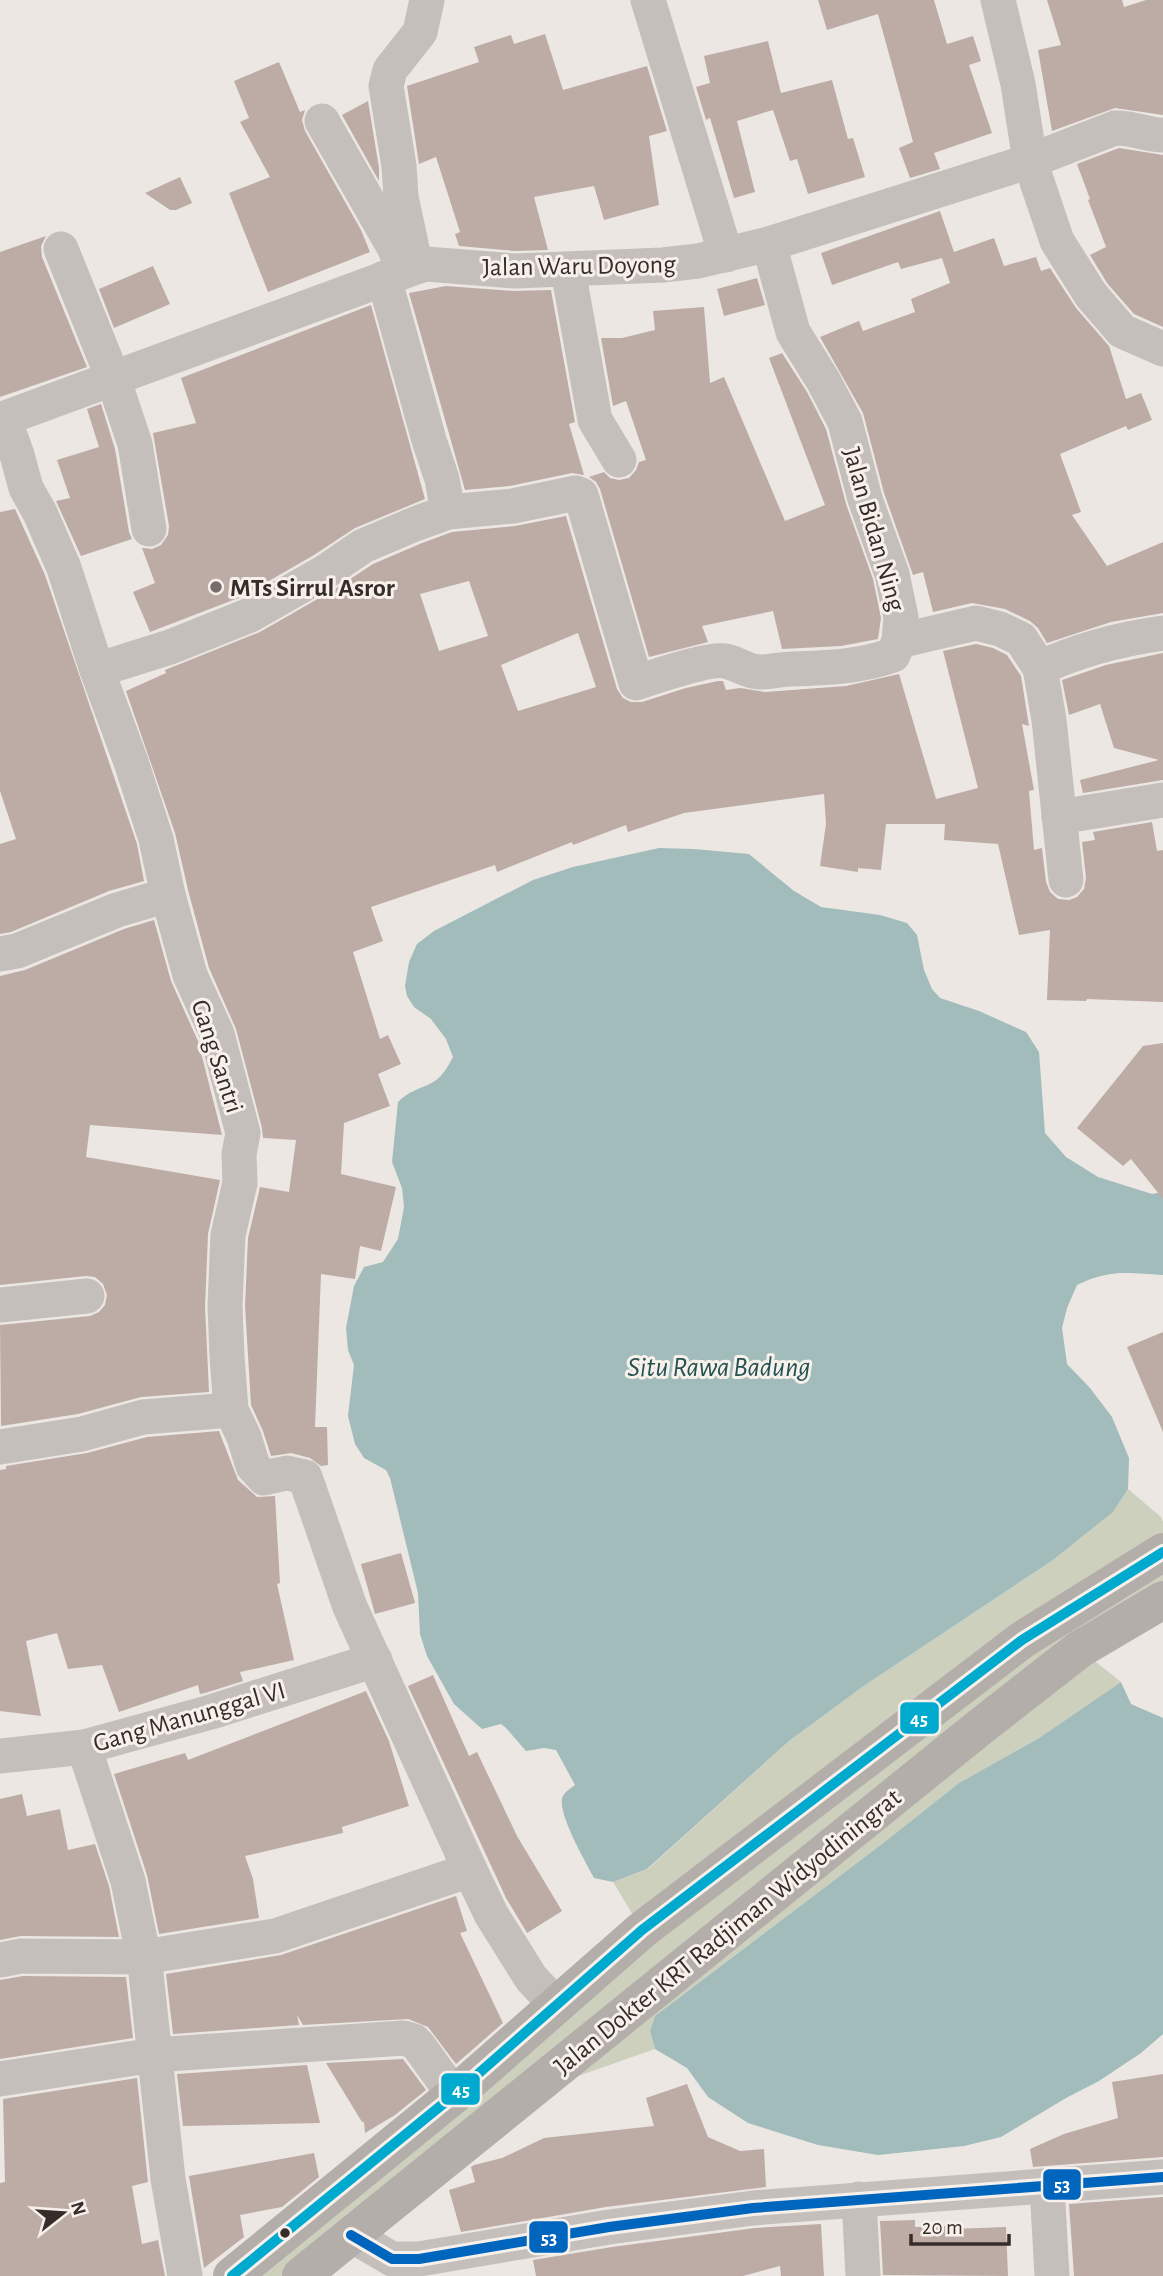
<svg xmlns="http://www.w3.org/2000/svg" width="1163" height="2276" viewBox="0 0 1163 2276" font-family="'Alegreya Sans',sans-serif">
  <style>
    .green { fill: #ced0be }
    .water { fill: #a1bcba }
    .building { fill: #bdaca6; fill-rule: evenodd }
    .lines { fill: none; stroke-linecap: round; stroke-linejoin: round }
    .minor { stroke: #c5bfbc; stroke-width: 35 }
    .major { stroke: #b4aeab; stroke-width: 38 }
    .bus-1-casing { stroke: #f8f1eb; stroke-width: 16 }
    .bus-2-casing { stroke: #f8f1eb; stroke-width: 16 }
    .bus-1 { stroke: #0065bd; stroke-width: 10 }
    .bus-2 { stroke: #00a9ce; stroke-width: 10 }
    .poi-dot { fill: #766e6b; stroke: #f8f1eb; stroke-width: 2.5 }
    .bus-dot { fill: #362d2a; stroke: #f8f1eb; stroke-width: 2.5 }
    .labels { text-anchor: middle; stroke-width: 6; stroke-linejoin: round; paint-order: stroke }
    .street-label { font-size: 26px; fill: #362d2a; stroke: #f8f1eb }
    .poi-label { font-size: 26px; font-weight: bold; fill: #362d2a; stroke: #f8f1eb; text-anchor: start }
    .water-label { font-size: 28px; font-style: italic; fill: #245252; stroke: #f8f1eb }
    .line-badge { stroke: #f8f1eb; stroke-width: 2.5 }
    .badge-label { font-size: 19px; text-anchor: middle; font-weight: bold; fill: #fff }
  </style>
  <rect width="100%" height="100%" fill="#ece7e3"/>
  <polygon class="green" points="1128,1489 1161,1517 1163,1522 1163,1600 1080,1649 1121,1682 1039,1738 959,1783 882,1844 655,2016 650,2031 655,2049 524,2095 301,2276 232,2276 642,1930 613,1882 648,1869 789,1741 865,1685 1053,1560 1113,1512"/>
  <g class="water">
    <path d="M659 848 694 849 749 854 794 891 821 907 880 915 907 923 917 935 924 970 932 989 940 998 979 1011 1026 1032 1039 1052 1045 1133 1066 1157 1098 1177 1152 1194 1163 1192V1275C1128 1273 1110 1269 1077 1285L1067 1308 1062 1328 1067 1364 1090 1388 1112 1417 1129 1458 1128 1489 1113 1512 1053 1560 865 1685 789 1741 647 1869 613 1882 594 1878C587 1864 555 1810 563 1796 565 1792 571 1788 575 1785L556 1750 544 1748 526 1751 506 1728 501 1724 482 1729 454 1704 427 1656 420 1634 418 1593 390 1478 386 1470 364 1458 355 1444 348 1416 354 1365 348 1350 346 1328 354 1286 364 1267 383 1262 398 1239 404 1207 402 1188 392 1162 398 1102C421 1080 435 1094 453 1057L446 1039 431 1019 414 1007 407 996 405 986 409 962 417 944 434 931 533 880 573 867Z"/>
    <polygon points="1121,1682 1131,1704 1163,1718 1163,2034 1141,2053 1099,2081 1066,2098 1001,2137 964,2146 878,2155 818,2145 748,2123 708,2097 687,2068 655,2049 650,2031 655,2016 882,1844 959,1783 1039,1738"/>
  </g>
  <g class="building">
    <polygon points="818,0 934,0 947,44 973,36 981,61 969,65 992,133 934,153 940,169 910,178 899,148 913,142 878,14 827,30"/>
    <polygon points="1047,0 1122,0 1124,7 1146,0 1163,0 1163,115 1115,108 1052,131 1038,50 1061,45"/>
    <polygon points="545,34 563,90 647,66 667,131 649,136 659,205 604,220 594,186 534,197 548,250 515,251 459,246 455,234 460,232 436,157 419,164 407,86 479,62 474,47 511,35 514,44"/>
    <polygon points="768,41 781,93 832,80 848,139 853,138 865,177 808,194 797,159 790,161 773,110 737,121 755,192 734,198 710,118 706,120 696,87 710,83 704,56"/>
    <polygon points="279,62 300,112 305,110 302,120 305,131 361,230 370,252 268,292 229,193 270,177 240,122 249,118 234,81"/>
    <polygon points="368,101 379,168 379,181 342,115"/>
    <polygon points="1119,148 1163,155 1163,327 1134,314 1107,283 1090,255 1106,247 1088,200 1090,199 1077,164"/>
    <polygon points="180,177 192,203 176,210 170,210 145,193"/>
    <polygon points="940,211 954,252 994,238 1004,266 1036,257 1041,271 1050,268 1076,308 1109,346 1126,399 1141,393 1152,420 1128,430 1126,426 1060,454 1081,512 1072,515 1107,566 1163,542 1163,613 1111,622 1047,643 1038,628 1030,621 1005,609 972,603 933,612 923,572 913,575 884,493 863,413 820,337 859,321 863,331 915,312 911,299 950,283 942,258 901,269 898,262 832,285 821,253"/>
    <polygon points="46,236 41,246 42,257 87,367 0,397 0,252"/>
    <polygon points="153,266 170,304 114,328 99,289"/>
    <polygon points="757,278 765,305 724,316 717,289"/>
    <polygon points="446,286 514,291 551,290 575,422 569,424 584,475 572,473 510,486 465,490 409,293"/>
    <polygon points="371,305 425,499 355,528 314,555 241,597 150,632 133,592 155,583 142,548 152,549 161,545 168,535 169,526 153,433 196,423 181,378"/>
    <polygon points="704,307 710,383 724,377 785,521 825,505 769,358 782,353 807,392 826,429 846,504 873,579 881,618 878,639 841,646 782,649 773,611 702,626 708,642 649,657 600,489 596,482 589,477 604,472 610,478 619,480 629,478 636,470 639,462 646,460 626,401 613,406 601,338 622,338 655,330 653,311"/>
    <polygon points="101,404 115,449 129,532 132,539 81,556 56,501 70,498 57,460 99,447 87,409"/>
    <polygon points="15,509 45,575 137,844 144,881 109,891 11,932 0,934 0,844 16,839 0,791 0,512"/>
    <path d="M566 516 617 689 623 698 631 702H642L686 688 718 681H723L726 690 740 688 765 692 846 686 899 674 936 799 978 788 943 651 976 644 993 648 1007 655 1021 676 1029 726 1022 724 1034 790 1029 791 1034 850 1042 848 1046 882 1050 892 1058 899 1069 900 1077 897 1084 889 1086 878 1082 842 1095 840 1093 832 1152 822 1157 851 1163 850V1002L1087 999 1086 1001 1047 1000 1050 930 1019 935 998 844 944 840 945 824H886L881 870 858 868V872L820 866 826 824 824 794 684 813 628 832 626 825 573 845 572 842 497 872 495 865 371 907 383 941 353 952 380 1039 388 1035 401 1064 378 1074 390 1106 344 1123 341 1174 396 1187 381 1251 360 1246 355 1279 321 1274 315 1427H327L328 1465 321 1466 310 1458 291 1453 271 1456 263 1431 251 1405 245 1306 248 1238 260 1187 289 1192 296 1140 263 1138 262 1128 236 1029 209 968 188 890 175 833 126 691 166 673 165 670 260 632 335 589 373 564 422 543 452 532 515 526ZM469 581 488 636 439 651 420 594ZM578 633 596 687 518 711 501 665Z"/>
    <polygon points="1163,653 1163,780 1083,793 1080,780 1159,760 1114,748 1100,704 1069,715 1062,680 1106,665"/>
    <polygon points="154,920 171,981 198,1041 222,1135 90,1125 86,1157 220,1180 208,1234 205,1307 209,1392 141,1397 78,1414 1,1426 0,1325 90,1316 99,1312 105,1305 107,1295 103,1284 95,1277 86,1276 0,1285 0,976 25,970 124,929"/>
    <polygon points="1163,1043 1163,1199 1131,1159 1123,1166 1077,1128 1143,1046"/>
    <polygon points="1163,1332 1163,1432 1127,1347"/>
    <polygon points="219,1431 238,1480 257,1497 275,1496 280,1583 277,1584 294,1660 240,1672 243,1681 205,1693 200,1694 198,1685 119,1712 102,1665 68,1669 57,1633 26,1641 41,1716 0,1711 0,1470 6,1469 6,1466 87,1453 147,1437"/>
    <polygon points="401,1553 415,1603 375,1614 361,1564"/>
    <polygon points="433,1675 469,1756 477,1752 517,1836 562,1911 527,1933 506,1898 408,1686"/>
    <polygon points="366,1691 389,1741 409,1806 342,1827 343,1833 245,1856 253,1879 259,1918 159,1934 147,1875 114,1774 185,1753 188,1760"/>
    <polygon points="22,1794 27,1816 60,1809 68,1850 95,1844 109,1886 119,1937 21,1936 0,1940 0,1799"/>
    <polygon points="456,1896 467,1931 460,1933 503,2023 456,2064 428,2027 408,2019 303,2025 297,2015 299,2025 173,2034 166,1974 281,1955"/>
    <polygon points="23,1976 126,1977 133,2038 0,2059 0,1980"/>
    <polygon points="403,2059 426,2090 395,2115 365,2133 364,2122 362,2122 326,2063"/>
    <polygon points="307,2065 320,2123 183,2126 177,2074"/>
    <polygon points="1163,2074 1163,2157 1033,2167 1030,2149 1064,2134 1118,2118 1112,2082"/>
    <polygon points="137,2078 148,2182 132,2186 142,2244 158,2240 165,2276 0,2276 0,2183 5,2182 3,2099"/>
    <polygon points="687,2084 708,2137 740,2151 764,2149 766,2187 606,2207 461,2232 449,2190 475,2182 471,2167 474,2165 502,2158 544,2138 654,2126 646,2098"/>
    <polygon points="314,2153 319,2177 282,2207 240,2215 244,2237 204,2268 189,2176"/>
    <polygon points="1163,2197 1163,2276 1074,2276 1069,2204"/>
    <polygon points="915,2220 915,2227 952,2226 952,2229 1006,2227 1008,2276 883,2275 880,2221"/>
    <polygon points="821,2224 824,2276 781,2276 780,2266 743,2276 536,2276 533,2260 612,2247 755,2228"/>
  </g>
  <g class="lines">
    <g class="minor">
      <polyline points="648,0 726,255"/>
      <polyline points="998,0 1018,84 1030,161 1057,241 1091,295 1122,331 1163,349"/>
      <polyline points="322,121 394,247 403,268"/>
      <polyline points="61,249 113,378 135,444 149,529"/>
      <polyline points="416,267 401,197 399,166 386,86 390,70 420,32 427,0"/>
      <polyline points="568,270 595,420 619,460"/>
      <polyline points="384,278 429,440 442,479 448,512"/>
      <path d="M0 420 416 267 426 264 515 271 663 265 698 261 769 244 1030 161 1115 128C1132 127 1146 135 1163 135"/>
      <polyline points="899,641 976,623 1000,629 1021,639 1040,668 1049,720 1066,880"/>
      <path d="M1040 668C1080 649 1120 639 1163 633"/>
      <path d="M97 670 170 647 250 615 325 572 363 546 415 524 448 512 513 506 576 493 581 495 636 683C653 677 709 658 725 661 737 663 747 672 760 672 771 672 782 669 792 669 827 668 859 667 893 655L899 641 901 617 892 574 865 499 845 422 824 382 793 332 769 244"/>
      <polyline points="1059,817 1163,800"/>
      <polyline points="0,954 17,951 117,910 168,895"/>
      <polyline points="0,1305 87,1296"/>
      <polyline points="0,1447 82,1434 143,1417 231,1410"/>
      <polyline points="84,1747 128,1881 145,1964 168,2179 185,2276"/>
      <polyline points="0,1756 84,1747 211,1712 375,1660"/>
      <polyline points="470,1870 491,1914 531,1978 556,2005"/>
      <polyline points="0,1960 21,1956 143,1957 275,1936 470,1870 350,1607 305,1477 287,1473 264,1478 253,1466 244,1437 231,1410 227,1356 225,1306 228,1235 240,1183 239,1154 243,1133 217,1034 190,975 168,895 156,839 131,762 97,670 64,568 40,513 26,488 17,455 4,419"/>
      <polyline points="0,2079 154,2055 403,2038 414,2041 418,2045 454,2095"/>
      <polyline points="1047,2186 1052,2276"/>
      <polyline points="859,2199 863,2276"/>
      <polyline points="351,2235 392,2259 419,2259 609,2227 753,2208 1163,2177"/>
    </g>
    <g class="major">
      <polyline points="232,2276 454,2095 642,1930 1022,1640 1163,1552"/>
      <polyline points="301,2276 980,1727 1080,1649 1163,1600"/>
    </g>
    <defs>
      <polyline id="bus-1" points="351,2235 392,2259 419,2259 609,2227 753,2208 1163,2177"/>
      <polyline id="bus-2" points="232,2276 454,2095 642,1930 1022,1640 1163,1552"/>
    </defs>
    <use href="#bus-1" class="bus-1-casing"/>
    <use href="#bus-2" class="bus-2-casing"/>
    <use href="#bus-1" class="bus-1"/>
    <use href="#bus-2" class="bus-2"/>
  </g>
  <circle class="poi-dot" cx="216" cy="587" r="7"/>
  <circle class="bus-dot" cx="285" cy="2233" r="6"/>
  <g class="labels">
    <g class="street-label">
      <text transform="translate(579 265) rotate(-1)" y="9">Jalan Waru Doyong</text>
      <text transform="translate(875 529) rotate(74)" y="9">Jalan Bidan Ning</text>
      <text transform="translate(218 1056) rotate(72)" y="9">Gang Santri</text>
      <text transform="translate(189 1716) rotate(-16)" y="9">Gang Manunggal VI</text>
      <text transform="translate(727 1931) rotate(-39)" y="9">Jalan Dokter KRT Radjiman Widyodiningrat</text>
    </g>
    <g class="poi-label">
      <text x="230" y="596">MTs Sirrul Asror</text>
    </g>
    <g class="water-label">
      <text x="719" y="1376">Situ Rawa Badung</text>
    </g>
  </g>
  <g class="line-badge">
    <rect x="899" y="1701" width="41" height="34" rx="7" fill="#00a9ce"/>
    <rect x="440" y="2072" width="41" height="34" rx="7" fill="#00a9ce"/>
    <rect x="1042" y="2168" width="40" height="33" rx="7" fill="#0065bd"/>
    <rect x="528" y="2220" width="41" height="34" rx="7" fill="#0065bd"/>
  </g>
  <g class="badge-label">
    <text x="919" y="1725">45</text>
    <text x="461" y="2096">45</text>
    <text x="1062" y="2191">53</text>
    <text x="549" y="2244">53</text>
  </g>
  <g transform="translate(63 2213) rotate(73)" stroke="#f8f1eb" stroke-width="5" paint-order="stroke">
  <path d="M0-5L12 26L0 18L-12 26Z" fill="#362d2a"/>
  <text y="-10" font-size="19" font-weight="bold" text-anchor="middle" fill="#362d2a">N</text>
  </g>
  <path d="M911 2234v10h98v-10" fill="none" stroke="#362d2a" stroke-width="3.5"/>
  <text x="922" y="2234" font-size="21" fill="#362d2a" stroke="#f8f1eb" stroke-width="5" paint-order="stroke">20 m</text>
</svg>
